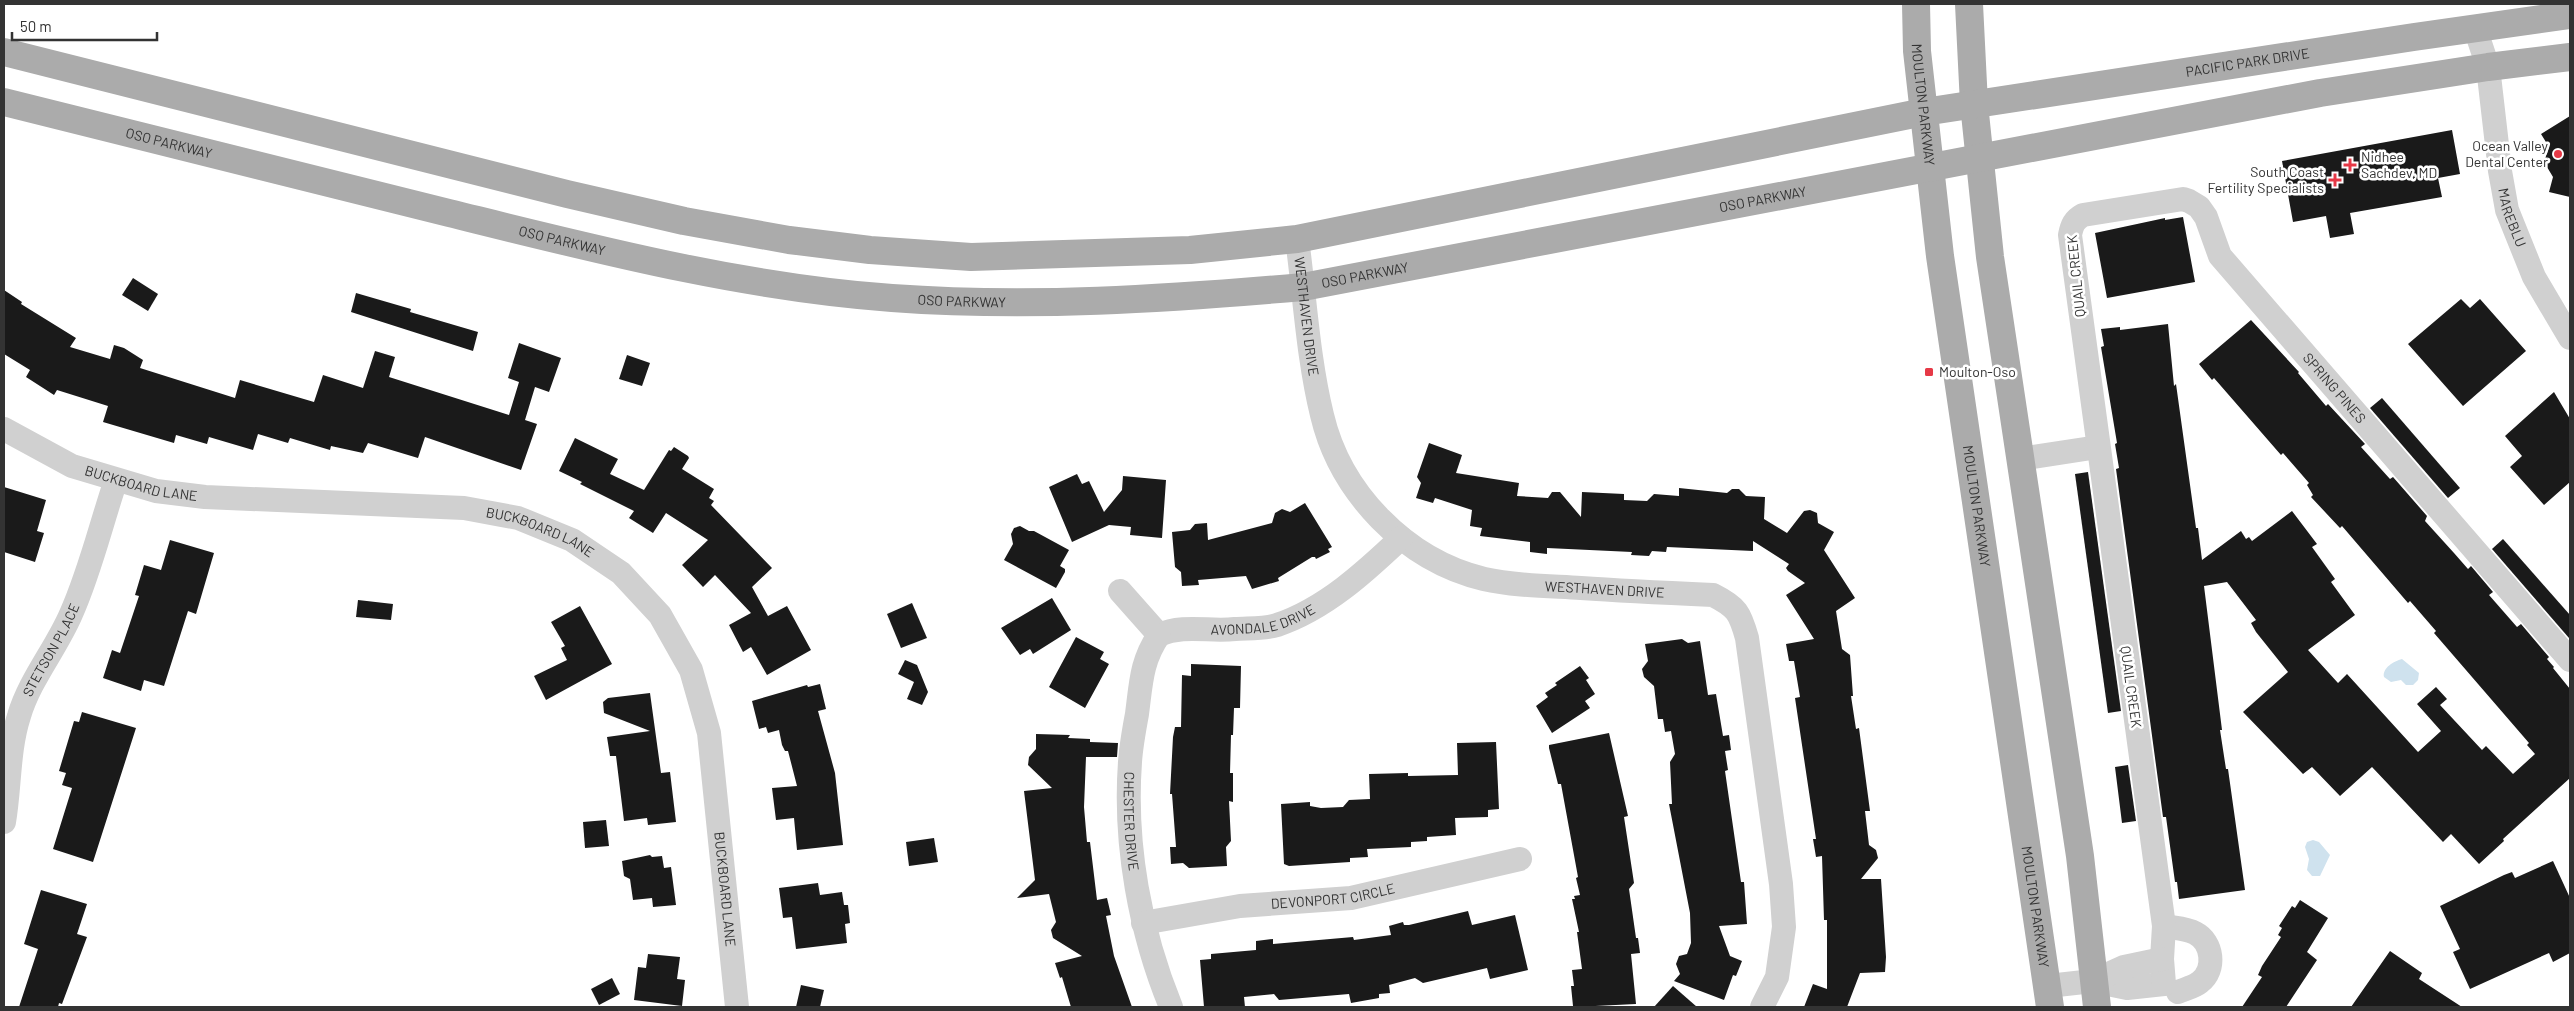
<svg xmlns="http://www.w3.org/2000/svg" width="2574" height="1011" viewBox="0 0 2574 1011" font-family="Barlow,sans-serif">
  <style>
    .water { fill: #cfe2ee }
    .building { fill: #1a1a1a }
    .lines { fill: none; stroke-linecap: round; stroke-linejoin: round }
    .minor { stroke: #d0d0d0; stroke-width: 24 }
    .major { stroke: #ababab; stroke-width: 28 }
    .poi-dot { fill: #e63946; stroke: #fff; stroke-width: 2 }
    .labels { text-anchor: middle; stroke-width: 5; stroke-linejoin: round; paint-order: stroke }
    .street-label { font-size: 14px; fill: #333; stroke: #fff }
    .poi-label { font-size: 14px; fill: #333; stroke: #fff; text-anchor: end }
  </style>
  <rect width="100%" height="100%" fill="#fff"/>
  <g class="water">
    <path d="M2402 659 2419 673 2418 680 2413 685H2406L2401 680 2391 682 2384 677C2382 668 2394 661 2402 659Z"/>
    <polygon points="2313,840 2319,842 2330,855 2320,876 2312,876 2307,870 2309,859 2305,847 2307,842"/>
  </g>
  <g class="building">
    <polygon points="2570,116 2570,197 2549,192 2553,177 2544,162 2549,147 2541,134"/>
    <polygon points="2452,130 2460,174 2438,178 2442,197 2350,213 2354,234 2330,238 2326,216 2293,222 2282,161"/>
    <polygon points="2183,217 2195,282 2107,298 2095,233 2165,218 2165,220"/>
    <polygon points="133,278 158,294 148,311 122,295"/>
    <polygon points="4,290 22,302 21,304 76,338 70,347 110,359 114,345 124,348 143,360 140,368 235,398 240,380 314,402 323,375 363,388 375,351 395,357 389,377 509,415 519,382 508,378 519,343 561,358 549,392 535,387 525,420 537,424 521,470 425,437 418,458 368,443 363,453 331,446 330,450 290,438 288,443 258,434 253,450 209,437 207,444 176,435 174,443 103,422 108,406 57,390 54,395 26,377 30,370 4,354"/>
    <polygon points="356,293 411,309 410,312 478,332 473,351 351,312"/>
    <polygon points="2461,299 2470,308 2480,299 2526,351 2463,406 2408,344"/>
    <polygon points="2251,320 2299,372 2298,373 2326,406 2328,404 2365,444 2361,447 2390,479 2393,477 2427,516 2425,521 2454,553 2468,569 2471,566 2493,592 2489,595 2517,627 2521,624 2549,657 2547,659 2554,667 2553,668 2570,689 2570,778 2503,839 2504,841 2479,864 2451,834 2443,842 2372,767 2340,796 2312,767 2303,774 2243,712 2288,672 2256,632 2251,623 2256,620 2227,582 2204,586 2222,730 2220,730 2226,769 2228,769 2245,890 2179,899 2177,882 2175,882 2166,817 2163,817 2116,469 2119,468 2115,444 2117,443 2101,347 2104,346 2101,329 2120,327 2120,330 2168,324 2174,386 2176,384 2196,528 2198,528 2202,560 2241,531 2246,539 2249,537 2252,541 2292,511 2317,544 2312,547 2335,579 2331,582 2355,615 2308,650 2338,683 2347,674 2418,752 2441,731 2417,704 2436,687 2447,699 2440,705 2482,750 2486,746 2513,774 2535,754 2527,745 2529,743 2434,633 2436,631 2410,601 2408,603 2342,526 2340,528 2311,497 2313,495 2307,485 2309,483 2283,453 2281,455 2214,378 2212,380 2199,364"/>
    <polygon points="627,355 650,363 642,386 619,379"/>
    <polygon points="2554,392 2570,419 2570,482 2544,505 2510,467 2522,456 2505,436"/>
    <polygon points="2382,398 2460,488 2448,498 2370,408"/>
    <polygon points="575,438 618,459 610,474 644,490 669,450 671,451 674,447 688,456 689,458 682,469 714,489 709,498 714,501 711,505 772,568 752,587 768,616 787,606 811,650 767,675 751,647 743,652 729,625 751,613 715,575 703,587 682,565 708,540 666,513 653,533 629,518 634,511 580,484 582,482 559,471"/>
    <polygon points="1429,443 1462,455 1456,473 1519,483 1517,496 1548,498 1552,492 1560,492 1581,517 1582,492 1624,494 1624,500 1647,501 1654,494 1679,496 1679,488 1727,493 1732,489 1739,489 1746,496 1765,497 1764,519 1787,533 1804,511 1810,510 1817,513 1818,523 1834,532 1824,550 1855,598 1836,611 1842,649 1850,655 1853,696 1851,696 1856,729 1859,728 1870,811 1865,811 1869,845 1876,850 1878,858 1861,879 1881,879 1886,957 1885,972 1860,973 1847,1007 1804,1007 1813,984 1827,989 1827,920 1824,920 1822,856 1816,857 1813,839 1816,839 1795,698 1800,697 1794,661 1789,661 1786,644 1814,639 1786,595 1805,583 1788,571 1786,568 1789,564 1753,541 1753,551 1667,547 1666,552 1652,551 1649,556 1631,555 1632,552 1547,548 1547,554 1530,552 1530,542 1480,536 1482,528 1470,526 1472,510 1435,498 1433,503 1416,498 1421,483 1417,477"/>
    <polygon points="2088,472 2121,711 2108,713 2075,474"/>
    <polygon points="1077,474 1082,484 1089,481 1104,512 1122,490 1123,476 1166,480 1162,538 1130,535 1131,527 1109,525 1072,542 1049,487"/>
    <polygon points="4,487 46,500 37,531 44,533 35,562 4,552"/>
    <polygon points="1305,503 1332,547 1328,549 1330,552 1316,559 1315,557 1312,557 1278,578 1279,581 1252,589 1246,576 1198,580 1199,585 1182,586 1181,572 1175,567 1172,532 1190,530 1195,524 1207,523 1208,540 1272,523 1275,513 1282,509 1290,512"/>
    <polygon points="1020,526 1029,531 1034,531 1069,550 1060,566 1065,569 1065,572 1056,588 1004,560 1013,544 1011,534 1014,528"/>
    <polygon points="2503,539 2570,615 2569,638 2492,549"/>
    <polygon points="170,540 214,553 196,614 188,611 164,686 144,680 141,691 103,678 112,650 120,653 139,596 135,595 144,565 161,570"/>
    <polygon points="1052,598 1071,630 1033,654 1030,649 1020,655 1001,628"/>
    <polygon points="358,600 393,604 391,620 356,617"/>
    <polygon points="912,603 927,638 901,648 887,614"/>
    <polygon points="580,606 612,664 546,700 534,676 567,660 561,648 565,646 551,622"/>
    <polygon points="1076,637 1104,652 1100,659 1109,664 1085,708 1049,687"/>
    <polygon points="1682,639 1688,643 1700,641 1708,695 1716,694 1723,736 1729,735 1731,750 1725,751 1728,770 1725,771 1741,882 1744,882 1747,924 1719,926 1730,956 1742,961 1736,976 1733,975 1724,1000 1674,981 1680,974 1676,964 1679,956 1687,954 1691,943 1690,913 1669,804 1672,804 1670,762 1675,754 1671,731 1665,732 1663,719 1658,719 1654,686 1644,677 1642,669 1648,661 1645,644"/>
    <polygon points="905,660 917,665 928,692 922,705 907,699 914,682 898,674"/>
    <polygon points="1191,664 1241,666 1240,708 1234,708 1233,735 1231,735 1230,773 1233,773 1233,802 1229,801 1231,841 1226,847 1227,866 1189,868 1183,863 1171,864 1170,847 1176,847 1172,794 1170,794 1173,737 1175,727 1181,727 1182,675 1191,676"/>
    <polygon points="1580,666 1589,678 1586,680 1595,694 1585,701 1590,708 1552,733 1536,706 1548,697 1545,693 1557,685 1555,683"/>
    <polygon points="820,684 826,709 818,711 835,773 843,845 797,850 794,818 776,820 772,788 797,786 788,751 785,751 782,745 779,730 768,733 766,727 759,729 752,701 807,685 808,687"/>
    <polygon points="650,693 661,773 670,772 676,822 648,825 647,818 624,821 616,756 610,756 607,737 650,731 604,713 603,702 608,698"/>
    <polygon points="82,712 136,728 93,862 53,849 72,788 62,785 66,773 59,771 74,721 79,722"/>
    <polygon points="1609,733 1628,816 1624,817 1634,883 1629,889 1636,938 1638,938 1640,953 1631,954 1636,1004 1575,1007 1573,1006 1571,986 1574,986 1572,970 1582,969 1577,932 1579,932 1572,899 1575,899 1574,896 1580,895 1576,878 1578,877 1561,784 1558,784 1549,748 1549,745"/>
    <polygon points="1036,734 1070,735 1068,738 1090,739 1090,742 1118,743 1117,757 1086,757 1084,807 1087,842 1090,842 1097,900 1107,898 1111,915 1106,916 1114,956 1132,1007 1071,1007 1062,977 1060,978 1055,963 1082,956 1053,938 1051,930 1056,922 1049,894 1017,898 1035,880 1024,791 1052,788 1028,765 1029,757 1036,749"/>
    <polygon points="1496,742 1499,809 1488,810 1488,817 1455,818 1456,835 1427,837 1427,841 1411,842 1411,847 1367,849 1368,857 1350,858 1350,862 1289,866 1284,864 1281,804 1310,802 1310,806 1321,808 1343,807 1349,800 1370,799 1369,774 1408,773 1408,776 1458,775 1457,743"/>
    <polygon points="2128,765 2136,821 2122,823 2115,767"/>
    <polygon points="606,820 609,846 585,848 583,822"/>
    <polygon points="934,838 938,862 909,866 906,842"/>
    <polygon points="650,855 652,857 662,856 664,868 671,867 676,905 653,907 652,898 633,900 630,879 624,876 622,861"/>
    <polygon points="2553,861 2570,898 2570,953 2553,962 2549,953 2470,989 2453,952 2460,949 2440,906 2504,875 2512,872 2515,878"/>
    <polygon points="818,883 820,895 842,892 844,905 848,905 850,923 845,924 847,943 796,949 792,917 783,918 779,888"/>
    <polygon points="41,890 87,904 77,934 87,937 62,1004 59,1003 58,1007 19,1007 38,949 24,944"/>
    <polygon points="2300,900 2328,918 2307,952 2317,960 2286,1007 2242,1007 2262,977 2258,975 2262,966 2281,937 2278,935 2282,928 2279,926 2292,906 2295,908"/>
    <polygon points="1468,911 1472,925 1515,915 1528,970 1490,979 1487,968 1423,983 1415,978 1389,985 1390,993 1379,994 1379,998 1351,1003 1349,994 1279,1000 1274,994 1244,997 1245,1007 1204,1007 1200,960 1211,959 1211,954 1256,950 1256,941 1273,939 1273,944 1353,937 1354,940 1391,935 1389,926 1403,922 1404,925 1409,925"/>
    <polygon points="2390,951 2422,973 2419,979 2462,1007 2351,1007"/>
    <polygon points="648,954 680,957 677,979 685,980 682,1006 634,1000 638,967 646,968"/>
    <polygon points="612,978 620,994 599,1005 591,989"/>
    <polygon points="801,985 824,990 820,1007 796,1007"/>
    <polygon points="1673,986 1697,1007 1654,1007"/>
  </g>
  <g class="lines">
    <g class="minor">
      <path id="s1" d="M2475 28 2488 67 2500 171 2507 210 2534 277 2570 338"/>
      <path id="s2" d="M1297 239C1305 298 1308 358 1322 415 1340 492 1405 560 1484 579 1515 586 1549 586 1581 588 1625 591 1669 593 1713 595 1737 607 1740 613 1747 638L1781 884 1784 927 1777 977 1762 1007"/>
      <path id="s3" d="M4 429 72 466 156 491 205 497 464 508 518 518 572 540 621 573 660 615 691 670 709 733 737 1007"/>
      <polyline points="2020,459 2098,447"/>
      <path id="s4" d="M1120 591 1159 635C1184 624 1209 632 1235 629 1248 628 1264 629 1277 625 1325 609 1365 572 1401 538"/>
      <path id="s5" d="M1159 635C1141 661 1141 684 1137 714 1134 730 1131 746 1130 762 1124 844 1140 932 1171 1007"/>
      <path id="s6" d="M4 822C10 787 8 750 19 716 30 679 56 649 71 614 90 572 101 524 116 480"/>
      <path id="s7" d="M1143 923 1240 906 1351 898 1520 859"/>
      <path d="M2164 926C2173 928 2186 928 2195 933 2213 942 2216 970 2200 982 2194 987 2185 989 2178 992"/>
      <polyline points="2093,981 2127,988 2164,984"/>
      <path id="s8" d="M2164 984 2162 959 2164 926 2070 235C2072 225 2074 220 2083 215L2183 199 2189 201 2199 207 2206 217 2220 256 2570 660"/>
      <polyline points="2048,986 2093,981 2124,967 2162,959"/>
    </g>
    <g class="major">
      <path id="s9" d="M1916 4 1917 51 1940 256 2050 1007"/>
      <polyline points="1969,4 1974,104 1990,257 2080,856 2097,1007"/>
      <path id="s10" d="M4 52 567 194 684 221 789 240 870 250 971 257 1190 250 1297 239 1924 112 2414 37 2570 15"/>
      <path id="s11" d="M4 102C152 139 300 176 449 213 595 249 741 287 892 298 1030 308 1166 299 1303 287L2320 93 2488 67 2570 57"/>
    </g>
  </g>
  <g class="poi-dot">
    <circle cx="2558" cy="154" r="5"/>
    <path d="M2347.5 157.5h5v5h5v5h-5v5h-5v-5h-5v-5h5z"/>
    <path d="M2332.5 172.5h5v5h5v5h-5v5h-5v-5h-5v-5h5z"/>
    <rect x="1924" y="367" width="10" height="10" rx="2.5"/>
  </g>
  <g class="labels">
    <g class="street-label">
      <text dy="5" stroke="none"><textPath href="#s10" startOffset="2284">PACIFIC PARK DRIVE</textPath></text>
      <text dy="5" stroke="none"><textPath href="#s9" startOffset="101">MOULTON PARKWAY</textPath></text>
      <text dy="5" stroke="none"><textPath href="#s11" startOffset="170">OSO PARKWAY</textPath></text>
      <text dy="5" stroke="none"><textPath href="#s11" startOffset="1790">OSO PARKWAY</textPath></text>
      <text dy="5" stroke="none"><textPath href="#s1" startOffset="194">MAREBLU</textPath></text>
      <text dy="5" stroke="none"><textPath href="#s11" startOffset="575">OSO PARKWAY</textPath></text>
      <text dy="5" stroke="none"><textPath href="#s11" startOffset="1385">OSO PARKWAY</textPath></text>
      <text transform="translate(2076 276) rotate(-96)" y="5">QUAIL CREEK</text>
      <text dy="5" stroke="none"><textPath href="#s11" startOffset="980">OSO PARKWAY</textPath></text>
      <text dy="5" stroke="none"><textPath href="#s2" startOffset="78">WESTHAVEN DRIVE</textPath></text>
      <text dy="5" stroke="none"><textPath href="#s8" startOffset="1128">SPRING PINES</textPath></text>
      <text dy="5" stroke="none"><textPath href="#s3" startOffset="149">BUCKBOARD LANE</textPath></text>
      <text dy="5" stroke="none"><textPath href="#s9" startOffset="506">MOULTON PARKWAY</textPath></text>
      <text dy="5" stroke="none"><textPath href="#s3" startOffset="554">BUCKBOARD LANE</textPath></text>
      <text dy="5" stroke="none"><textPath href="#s2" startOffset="541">WESTHAVEN DRIVE</textPath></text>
      <text dy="5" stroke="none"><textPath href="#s4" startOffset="165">AVONDALE DRIVE</textPath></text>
      <text dy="5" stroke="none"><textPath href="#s6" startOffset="181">STETSON PLACE</textPath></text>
      <text transform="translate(2131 687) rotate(82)" y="5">QUAIL CREEK</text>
      <text dy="5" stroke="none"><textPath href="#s5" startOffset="191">CHESTER DRIVE</textPath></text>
      <text dy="5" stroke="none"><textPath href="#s3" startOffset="989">BUCKBOARD LANE</textPath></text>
      <text dy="5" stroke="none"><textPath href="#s7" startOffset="192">DEVONPORT CIRCLE</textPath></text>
      <text dy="5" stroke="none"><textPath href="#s9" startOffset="911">MOULTON PARKWAY</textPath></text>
    </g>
    <g class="poi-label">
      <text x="2548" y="151">Ocean Valley<tspan x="2548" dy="16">Dental Center</tspan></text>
      <text x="2361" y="162" text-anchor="start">Nidhee<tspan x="2361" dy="16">Sachdev, MD</tspan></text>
      <text x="2324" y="177">South Coast<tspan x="2324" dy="16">Fertility Specialists</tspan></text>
      <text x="1939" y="377" text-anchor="start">Moulton-Oso</text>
    </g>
  </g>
  <rect width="2574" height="1011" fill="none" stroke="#333333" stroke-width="10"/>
  <path d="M12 32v8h145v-8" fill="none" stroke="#333333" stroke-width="2.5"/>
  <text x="20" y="32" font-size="15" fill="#333333" stroke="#ffffff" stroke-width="4" paint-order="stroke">50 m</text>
</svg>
